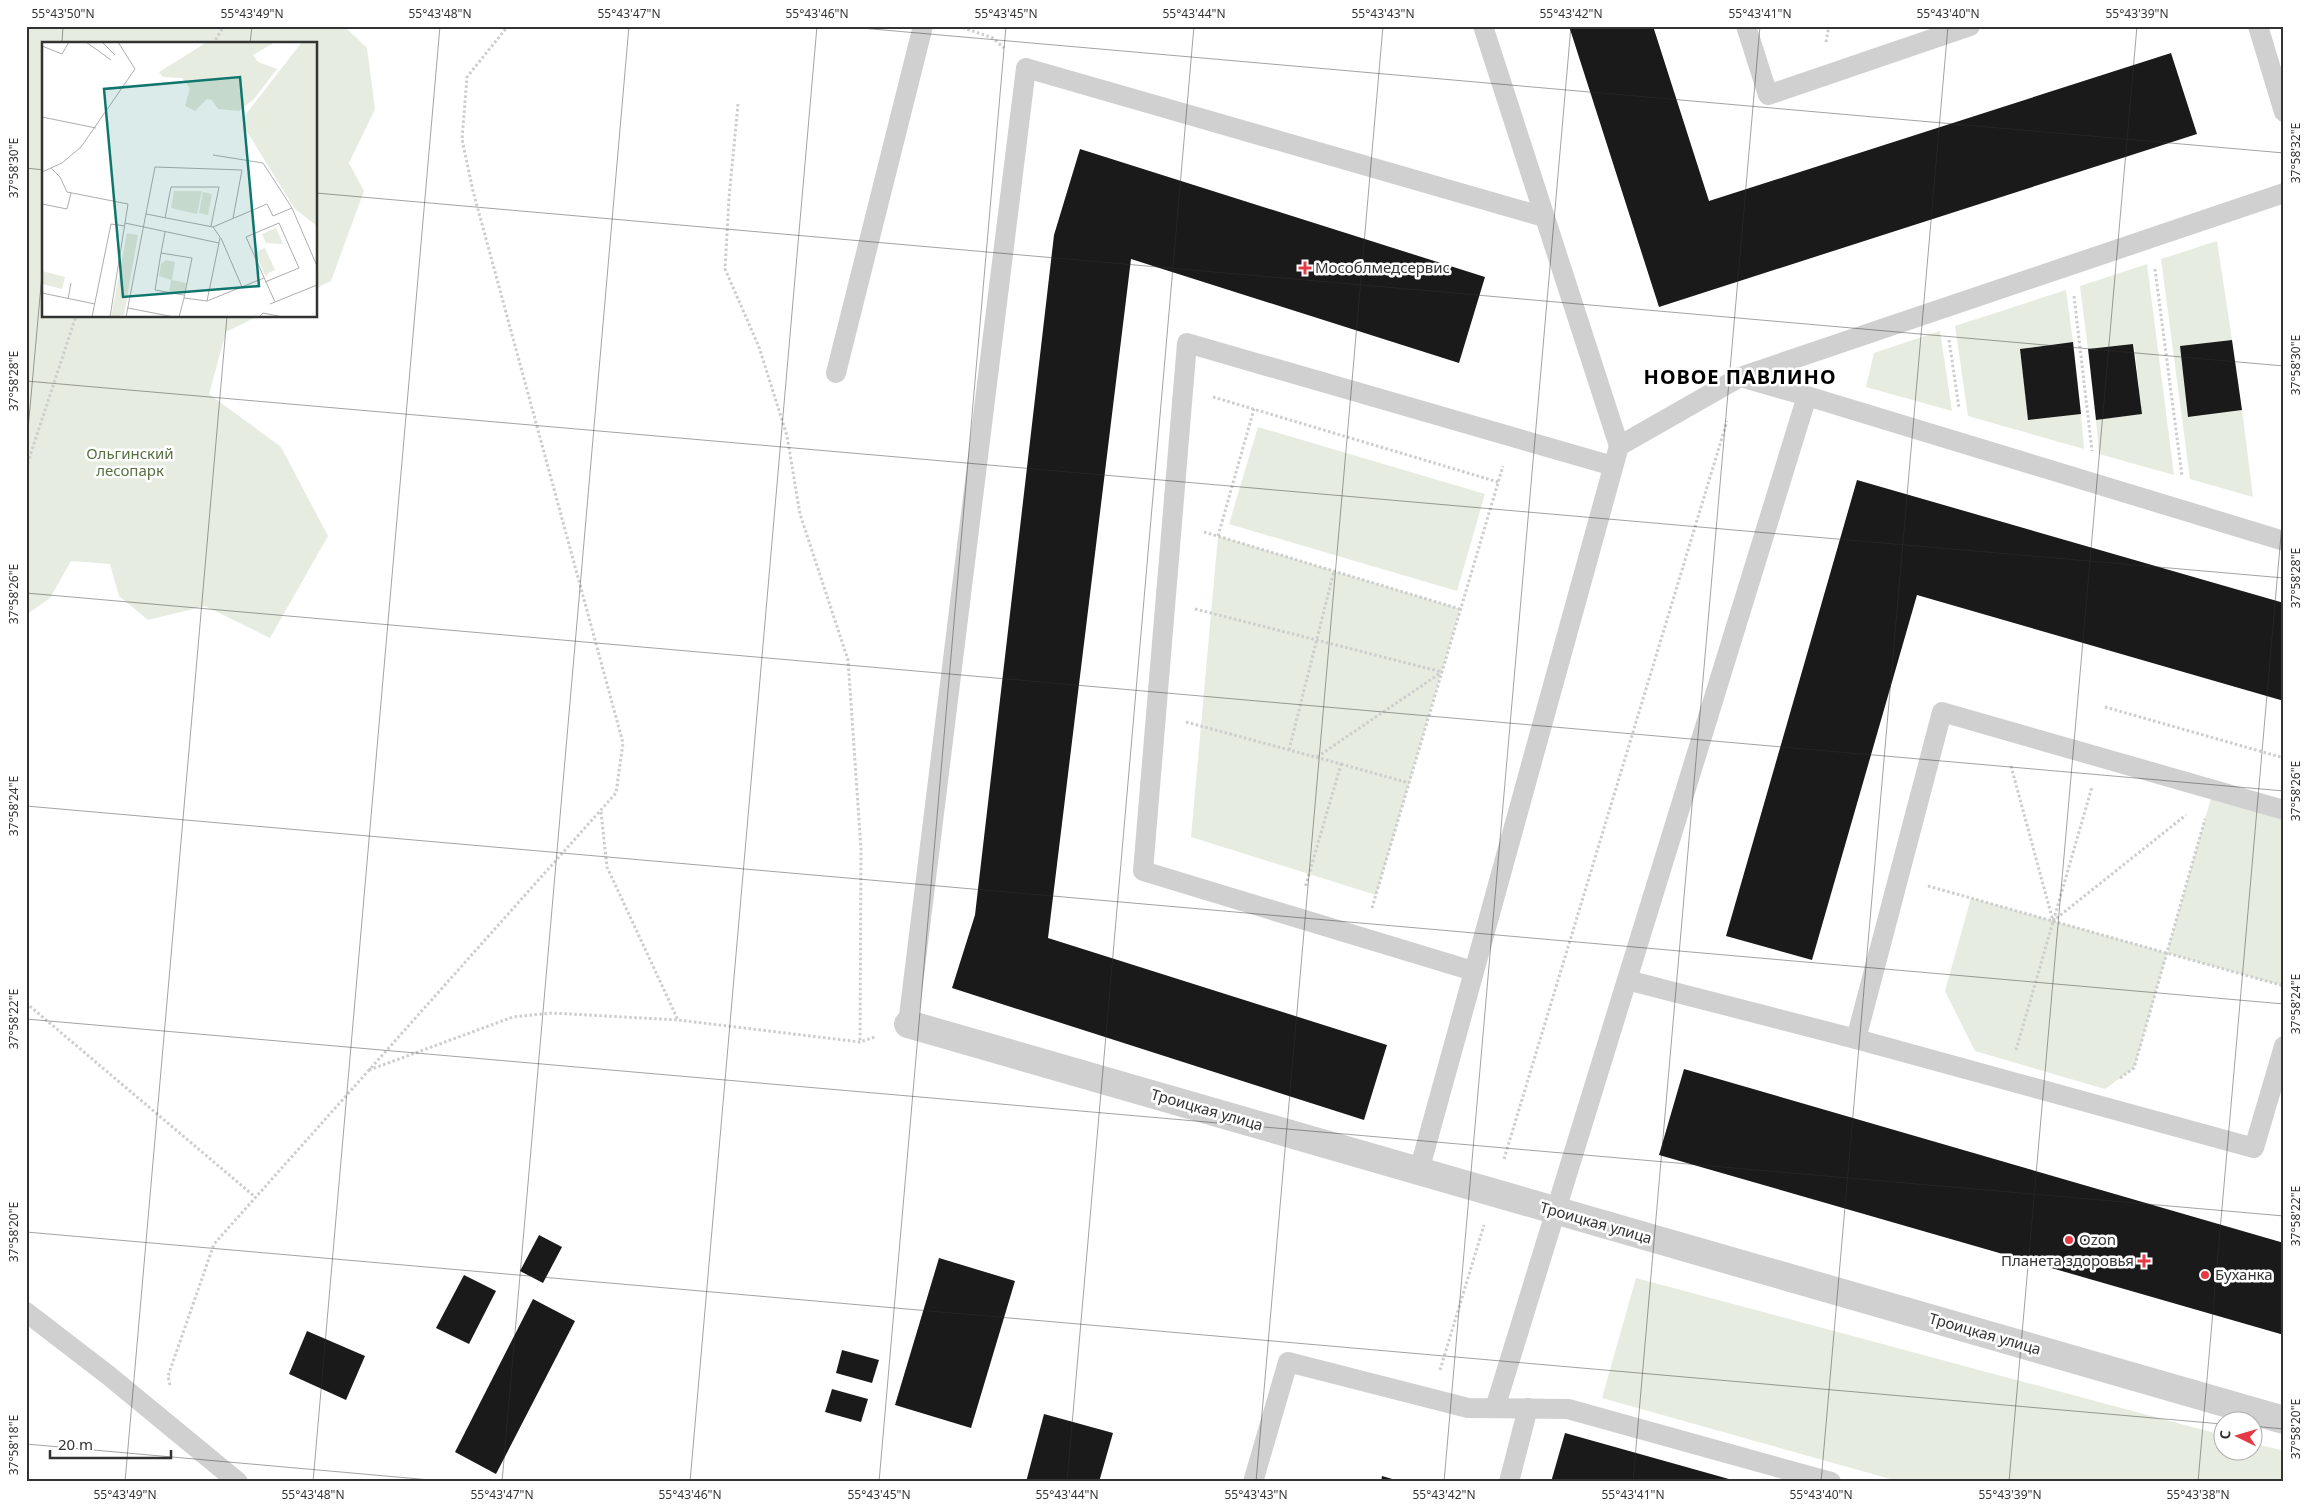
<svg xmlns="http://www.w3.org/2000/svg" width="2310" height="1508" viewBox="0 0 2310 1508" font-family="'Noto Sans',sans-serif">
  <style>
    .green { fill: #e6ecdf }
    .building { fill: #1a1a1a }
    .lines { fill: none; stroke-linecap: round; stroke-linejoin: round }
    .path { stroke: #cdcdcd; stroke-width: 3; stroke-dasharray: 2.5 2.5; stroke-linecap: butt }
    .service { stroke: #d0d0d0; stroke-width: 20 }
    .minor { stroke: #d0d0d0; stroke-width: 28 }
    .ticks { fill: none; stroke: #333; stroke-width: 1; stroke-opacity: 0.45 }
    .poi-dot { fill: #e63946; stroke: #fff; stroke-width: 2 }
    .labels { text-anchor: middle; stroke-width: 5; stroke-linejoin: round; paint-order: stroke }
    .poi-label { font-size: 15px; fill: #333; stroke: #fff; text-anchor: start }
    .park-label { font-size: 15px; fill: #56703f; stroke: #fff }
    .street-label { font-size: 15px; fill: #333; stroke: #fff }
    .district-label { font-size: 20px; font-weight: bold; letter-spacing: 1px; fill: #000; stroke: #fff }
    .inset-road { fill: none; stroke: #adadad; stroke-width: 1 }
    .view { fill: #0f766e; fill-opacity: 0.15; stroke: #0f766e; stroke-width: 2.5 }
    .inset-edge { fill: none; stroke: #333; stroke-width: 2.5 }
    .neatline { fill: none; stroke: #333; stroke-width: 2 }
    .ticks-label { font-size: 12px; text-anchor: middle; fill: #333 }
  </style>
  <rect width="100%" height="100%" fill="#fff"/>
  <g class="green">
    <polygon points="26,26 344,26 367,48 375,109 349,163 364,191 331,281 316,288 316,44 44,44 44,316 258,316 226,332 209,394 281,447 328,536 270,638 205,606 148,620 119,596 110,564 71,561 50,598 26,615"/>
    <polygon points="2217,241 2232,340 2180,346 2189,417 2242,410 2253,497 2190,479 2161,259"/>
    <polygon points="2147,264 2174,475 2099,454 2096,420 2142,414 2134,344 2088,349 2080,286"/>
    <polygon points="2066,290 2073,342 2020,349 2028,419 2081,414 2084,449 1968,416 1955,326"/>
    <polygon points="1940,331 1952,411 1866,387 1874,353"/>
    <polygon points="1258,427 1485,494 1457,591 1229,524"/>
    <polygon points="1218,536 1460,609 1376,895 1191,837"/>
    <polygon points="2211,798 2284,819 2284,986 2167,953 2134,1068 2105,1089 1975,1051 1945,991 1971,898 2167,953"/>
    <polygon points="1636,1278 2222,1435 2222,1450 2252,1450 2253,1443 2284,1451 2284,1482 1901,1482 1602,1398"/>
  </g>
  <g class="building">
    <polygon points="1569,26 1653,26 1709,201 2171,53 2197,134 1659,307"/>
    <polygon points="1080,149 1485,277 1459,363 1131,259 1048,938 1387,1045 1364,1120 952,988 975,915 1054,235"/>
    <polygon points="2232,340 2242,410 2188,417 2180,346"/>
    <polygon points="2073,342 2081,414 2028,420 2020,349"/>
    <polygon points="2133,344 2142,414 2096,420 2088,349"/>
    <polygon points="1857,480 2284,603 2284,701 1917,595 1812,960 1726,936"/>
    <polygon points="1684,1069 2284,1243 2284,1335 1659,1155"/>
    <polygon points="539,1235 562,1247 543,1283 520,1271"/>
    <polygon points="939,1258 1015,1281 971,1428 895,1405"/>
    <polygon points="464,1275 496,1291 469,1344 436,1328"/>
    <polygon points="533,1299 575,1321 496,1474 455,1452"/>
    <polygon points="307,1331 365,1356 346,1400 289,1374"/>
    <polygon points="842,1350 879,1360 872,1383 836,1373"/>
    <polygon points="832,1389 868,1399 861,1422 825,1412"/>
    <polygon points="1044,1414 1113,1433 1099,1482 1026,1482"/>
    <polygon points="1565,1433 1736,1481 1736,1482 1551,1482"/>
    <polygon points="1382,1476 1399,1481 1399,1482 1381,1482"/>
  </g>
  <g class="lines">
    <g class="path">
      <polyline points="958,26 993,38 1004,48"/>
      <polyline points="1826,42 1829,26"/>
      <polyline points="213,44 224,26"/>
      <polyline points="738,104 729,198 725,269 759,347 787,436 800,514 848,660 861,849 860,1042"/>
      <polyline points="2155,269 2182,476"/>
      <polyline points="2074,296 2092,451"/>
      <polyline points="1949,340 1959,408"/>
      <polyline points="1213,397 1498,482"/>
      <polyline points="26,468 76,316"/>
      <polyline points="1204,532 1460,609"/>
      <polyline points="1218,536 1254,409"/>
      <polyline points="1195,609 1442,672"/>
      <polyline points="2105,707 2284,758"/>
      <polyline points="1186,722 1341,764 1305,888"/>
      <polyline points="1289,750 1334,571"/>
      <polyline points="1317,757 1442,672"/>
      <polyline points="1341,764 1409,783"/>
      <polyline points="2011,766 2053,921 2186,815"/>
      <polyline points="601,812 607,867 678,1020 860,1042 875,1037"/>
      <polyline points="1928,886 2284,986"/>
      <polyline points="1372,908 1503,466"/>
      <polyline points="26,1003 254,1196"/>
      <polyline points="2016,1050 2092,787"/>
      <polyline points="369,1070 513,1017 552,1013 678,1020"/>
      <polyline points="2120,1078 2134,1068 2205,819"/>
      <polyline points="1504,1159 1727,421"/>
      <polyline points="1440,1370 1484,1225"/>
      <polyline points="170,1385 168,1376 214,1244 616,793 623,743 473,191 462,139 467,77 508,26"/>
    </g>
    <g class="service">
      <polyline points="1483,26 1619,446"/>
      <polyline points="1746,26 1768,95 1970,26"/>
      <polyline points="2258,26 2284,112"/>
      <polyline points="836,373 923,26"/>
      <polyline points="1740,377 2284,193"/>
      <polyline points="2284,810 1942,712 1856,1039 2254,1148 2284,1046"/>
      <polyline points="1473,971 1143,871 1187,343 1613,466"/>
      <polyline points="1627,980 1856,1039"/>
      <polyline points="908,1024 1026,68 1544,217"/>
      <polyline points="1419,1171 1619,446 1740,377 1807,396"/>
      <polyline points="26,1312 108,1375 238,1482"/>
      <polyline points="1495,1408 1807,396 2284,541"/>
      <polyline points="1253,1482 1288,1362 1468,1408 1568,1409 1831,1482"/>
      <polyline points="1509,1482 1528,1408"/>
    </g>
    <polyline class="minor" points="908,1024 2284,1420"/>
  </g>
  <path class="ticks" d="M838 26 2284 153M62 44 63 26M250 44 252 26M26 168 44 170M316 193 2284 366M26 381 2284 578M26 452 44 252M26 593 2284 791M26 806 2284 1004M26 1019 2284 1216M26 1232 2222 1424M2252 1426 2284 1429M26 1444 453 1482M125 1482 227 316M313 1482 440 26M502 1482 629 26M690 1482 817 26M879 1482 1006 26M1067 1482 1194 26M1256 1482 1383 26M1444 1482 1571 26M1633 1482 1760 26M1821 1482 1948 26M2009 1482 2137 26M2198 1482 2284 501"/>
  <g class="poi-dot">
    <path d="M1302.5 260.5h5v5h5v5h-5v5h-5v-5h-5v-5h5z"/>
    <circle cx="2069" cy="1240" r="5"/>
    <path d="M2141.5 1253.5h5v5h5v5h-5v5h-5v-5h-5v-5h5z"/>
    <circle cx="2205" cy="1275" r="5"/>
  </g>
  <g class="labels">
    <g class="poi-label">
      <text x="1315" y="273">Мособлмедсервис</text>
      <text x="2079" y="1245">Ozon</text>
      <text x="2134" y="1266" text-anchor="end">Планета здоровья</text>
      <text x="2215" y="1280">Буханка</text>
    </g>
    <g class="park-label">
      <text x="130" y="459">Ольгинский<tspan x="130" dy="17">лесопарк</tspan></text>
    </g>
    <g class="street-label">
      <text transform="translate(1207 1110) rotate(16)" y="5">Троицкая улица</text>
      <text transform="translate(1596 1223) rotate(16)" y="5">Троицкая улица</text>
      <text transform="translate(1985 1334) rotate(16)" y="5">Троицкая улица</text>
    </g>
    <g class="district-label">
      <text x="1740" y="384">НОВОЕ ПАВЛИНО</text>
    </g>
  </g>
  <g transform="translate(42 42)">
    <rect width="275" height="275" fill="#fff"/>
    <path d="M165 0H233L211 13 216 20 235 27 212 57 197 69 176 67 170 58 165 57 153 69 143 64 148 46 140 36 121 35 117 30ZM260 0H275V184L253 167 204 88 201 76ZM132 149H160L155 172 129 166ZM161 150 170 152 166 173 157 171ZM234 186 241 202 224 201 220 192ZM85 191 96 193 82 273 69 275ZM223 206 233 228 226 231 224 235 213 210ZM124 218 133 220 130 238 144 241 142 252 127 250 129 238 117 234 119 222ZM0 229 23 235 20 247 0 242Z" fill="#e6ecdf"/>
    <path class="inset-road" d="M44 0 69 18M60 0 73 13M0 4 20 12 27 0M0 75 54 86M171 113 221 121 250 166M9 126 18 135 25 150 86 162 68 275M0 130 20 121 39 105 93 27 76 0M0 162 25 167 29 151M104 172 171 185 178 195 177 201M123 176 129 145H177L169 184M83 181 177 201 165 259 142 256M171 185 225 162 231 174 250 166 275 224M179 196 200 245M119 211 123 190M223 240 257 226 237 181 204 195 233 260M0 251 53 262M26 257 29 241M165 259 222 236M228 262 275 243M86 266 132 275M50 275 69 182 83 184M84 275 113 125 200 128 191 176M137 275 142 256 150 216 119 211 113 248 142 253M217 275 221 271 241 275"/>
    <path class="view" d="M198 35 217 244 81 255 62 47Z"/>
    <rect width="275" height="275" class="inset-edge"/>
  </g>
  <rect width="2310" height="1508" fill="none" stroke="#ffffff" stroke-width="55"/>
  <g transform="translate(2238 1436) rotate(275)"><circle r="24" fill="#ffffff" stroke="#adadad"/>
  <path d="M0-4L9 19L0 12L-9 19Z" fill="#e63946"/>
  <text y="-8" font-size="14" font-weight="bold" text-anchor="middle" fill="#333333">С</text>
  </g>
  <path d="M50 1450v8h121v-8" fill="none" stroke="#333333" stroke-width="2.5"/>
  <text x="58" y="1450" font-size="15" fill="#333333" stroke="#ffffff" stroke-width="4" paint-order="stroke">20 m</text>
  <rect x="28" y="28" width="2254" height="1452" class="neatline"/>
  <g class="ticks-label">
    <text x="63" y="18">55°43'50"N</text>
    <text x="252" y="18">55°43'49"N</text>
    <text x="440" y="18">55°43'48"N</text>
    <text x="629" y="18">55°43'47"N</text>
    <text x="817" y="18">55°43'46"N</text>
    <text x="1006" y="18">55°43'45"N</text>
    <text x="1194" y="18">55°43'44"N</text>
    <text x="1383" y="18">55°43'43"N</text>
    <text x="1571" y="18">55°43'42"N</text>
    <text x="1760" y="18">55°43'41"N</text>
    <text x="1948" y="18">55°43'40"N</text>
    <text x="2137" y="18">55°43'39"N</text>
    <text transform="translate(2296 153) rotate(-90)" y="4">37°58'32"E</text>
    <text transform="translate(14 168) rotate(-90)" y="4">37°58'30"E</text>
    <text transform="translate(2296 365) rotate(-90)" y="4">37°58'30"E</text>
    <text transform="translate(14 381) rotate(-90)" y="4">37°58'28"E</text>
    <text transform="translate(2296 578) rotate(-90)" y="4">37°58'28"E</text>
    <text transform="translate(14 594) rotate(-90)" y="4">37°58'26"E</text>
    <text transform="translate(2296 791) rotate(-90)" y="4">37°58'26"E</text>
    <text transform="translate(14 806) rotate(-90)" y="4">37°58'24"E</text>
    <text transform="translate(2296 1004) rotate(-90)" y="4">37°58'24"E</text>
    <text transform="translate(14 1019) rotate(-90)" y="4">37°58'22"E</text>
    <text transform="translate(2296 1216) rotate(-90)" y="4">37°58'22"E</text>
    <text transform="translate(14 1232) rotate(-90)" y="4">37°58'20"E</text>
    <text transform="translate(2296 1429) rotate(-90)" y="4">37°58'20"E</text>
    <text transform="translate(14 1445) rotate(-90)" y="4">37°58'18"E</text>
    <text x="125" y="1499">55°43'49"N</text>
    <text x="313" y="1499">55°43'48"N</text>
    <text x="502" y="1499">55°43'47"N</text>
    <text x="690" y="1499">55°43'46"N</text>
    <text x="879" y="1499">55°43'45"N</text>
    <text x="1067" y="1499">55°43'44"N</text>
    <text x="1256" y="1499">55°43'43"N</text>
    <text x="1444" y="1499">55°43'42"N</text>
    <text x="1633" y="1499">55°43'41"N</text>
    <text x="1821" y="1499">55°43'40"N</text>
    <text x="2010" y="1499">55°43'39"N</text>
    <text x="2198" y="1499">55°43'38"N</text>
  </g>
</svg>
